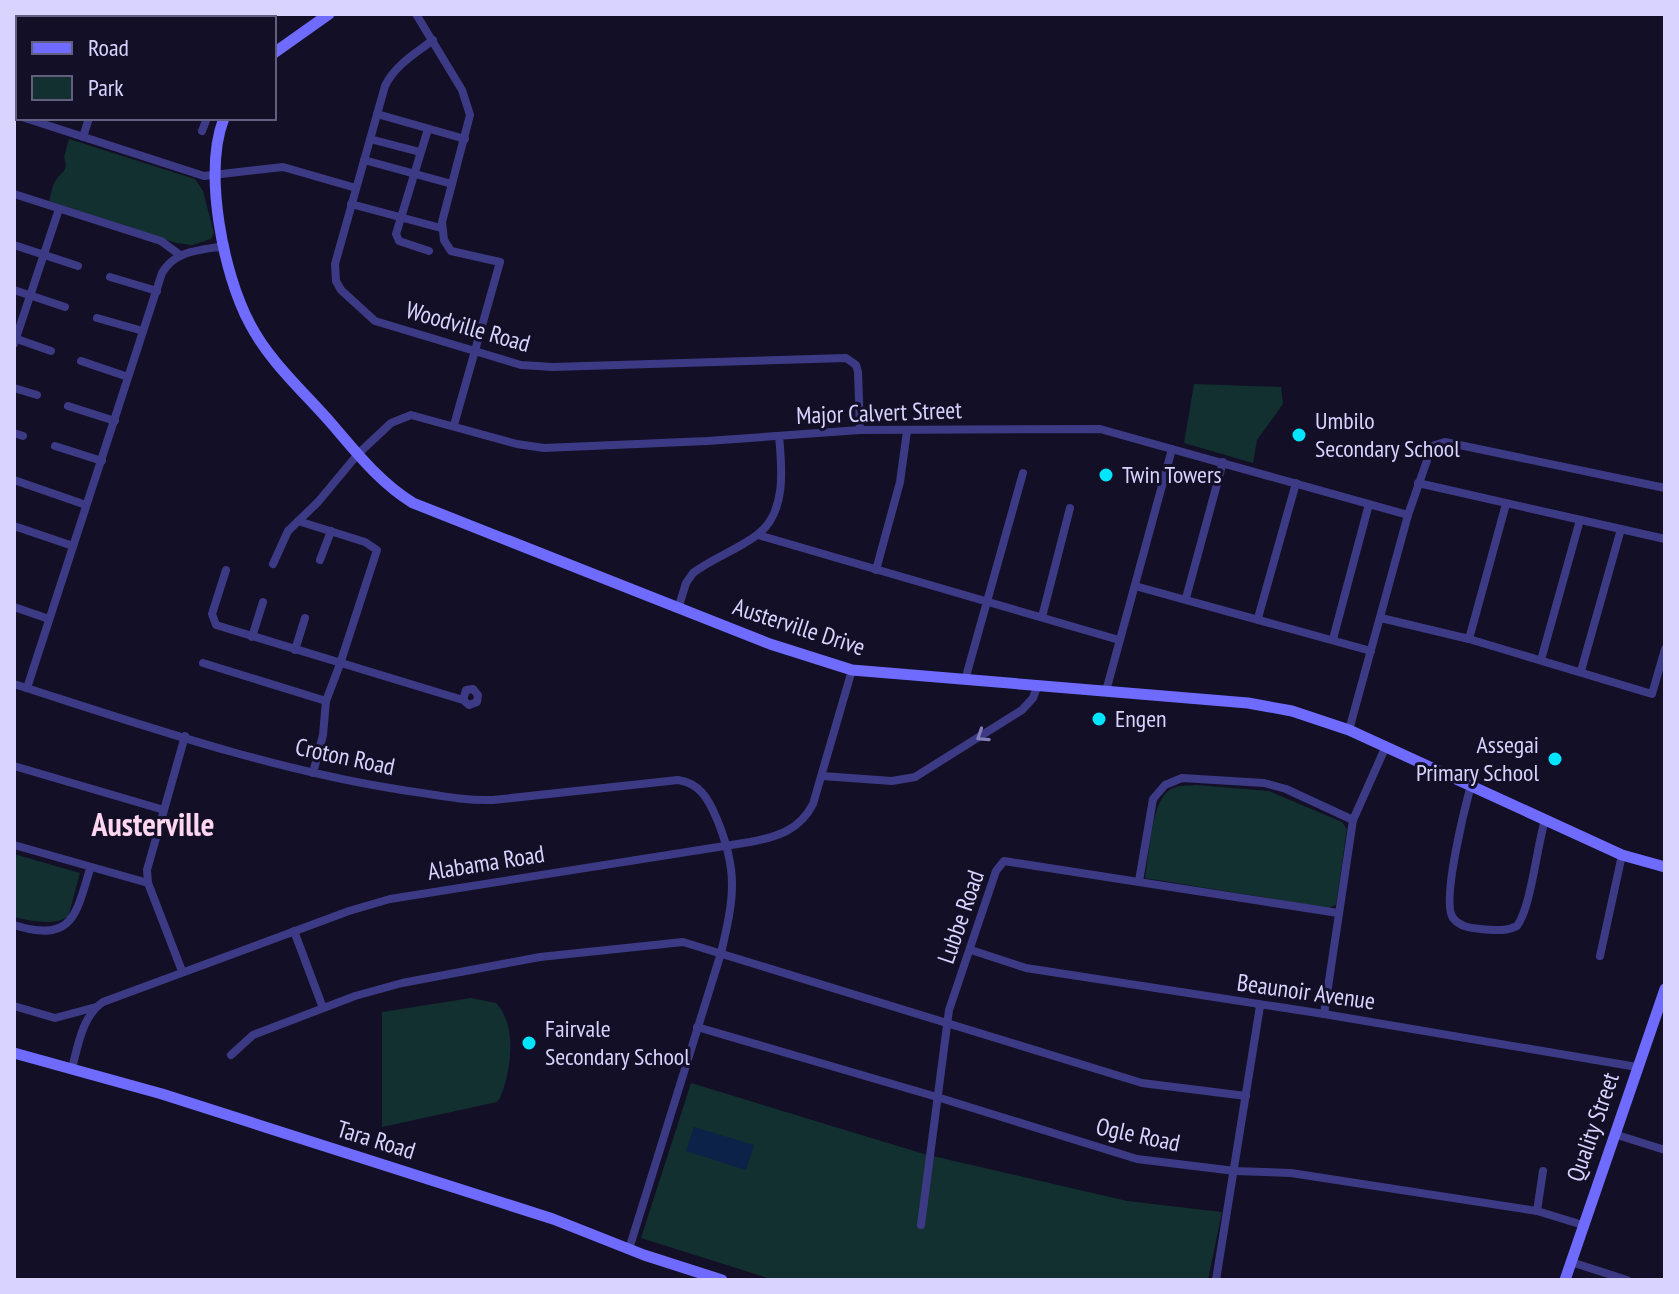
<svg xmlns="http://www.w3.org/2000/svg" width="1679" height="1294" viewBox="0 0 1679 1294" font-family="'PT Sans Narrow',sans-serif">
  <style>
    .green { fill: #12302f }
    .water { fill: #0c2248 }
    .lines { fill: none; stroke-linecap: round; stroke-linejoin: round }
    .street { stroke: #3d3a85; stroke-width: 8 }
    .secondary { stroke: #6f6bff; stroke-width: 11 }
    .oneway { stroke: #837fbc }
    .poi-dot { fill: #00e5ff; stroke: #130f26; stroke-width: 3 }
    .labels { text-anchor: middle; stroke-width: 6; stroke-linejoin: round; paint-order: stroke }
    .street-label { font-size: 24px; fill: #d9d4ff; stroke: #130f26 }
    .poi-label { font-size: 24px; fill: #d9d4ff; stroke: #130f26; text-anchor: start }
    .district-label { font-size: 32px; font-weight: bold; fill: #ffd6f0; stroke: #130f26 }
  </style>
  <rect width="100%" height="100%" fill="#130f26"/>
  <g class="green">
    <path d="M69 139 195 179 203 191 214 233 211 239 192 245 176 243 49 201C51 195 52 185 56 180 62 171 69 171 64 157Z"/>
    <polygon points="1194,384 1281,387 1283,404 1257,440 1253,463 1184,443"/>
    <path d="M1197 785 1269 791 1342 822 1347 829 1336 905 1328 908 1145 878C1149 856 1151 806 1167 792 1175 784 1187 786 1197 785Z"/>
    <path d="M14 854 80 873 68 917C51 926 32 921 14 917Z"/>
    <path d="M471 998 496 1003C518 1026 511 1071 500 1098L497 1102 382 1127V1012Z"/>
    <polygon points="691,1083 924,1154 1127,1201 1222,1212 1208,1280 774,1280 641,1238"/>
  </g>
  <polygon class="water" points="694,1127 754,1145 746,1170 686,1151"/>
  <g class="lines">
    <g class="street">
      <polyline points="175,14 186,18"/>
      <polyline points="416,14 462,90 470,115 442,222 444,240 451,251 500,262 454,425"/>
      <polyline points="124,18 125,14"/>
      <polyline points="214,18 216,14"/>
      <polyline points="14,40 18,41"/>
      <path d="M433 40C415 54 395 65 385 86L335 264 336 281 341 290 375 321 521 365 553 367 846 358 856 365 858 372 860 430"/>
      <polyline points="14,114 18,116"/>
      <polyline points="377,114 465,139"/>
      <polyline points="25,118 204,176 283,167 356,188"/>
      <polyline points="428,129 396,234 399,241 429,251"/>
      <polyline points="202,131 207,118"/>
      <polyline points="83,137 89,118"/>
      <polyline points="370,139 420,152"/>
      <polyline points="364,160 452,184"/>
      <polyline points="14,194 161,241 180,255"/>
      <polyline points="351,204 441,228"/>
      <polyline points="14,245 78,266"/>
      <polyline points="110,277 157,291"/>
      <polyline points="14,290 65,307"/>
      <polyline points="97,318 143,331"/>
      <polyline points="14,338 51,351"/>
      <polyline points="14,344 59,209"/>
      <polyline points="81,361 128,377"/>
      <polyline points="14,388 37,395"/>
      <polyline points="68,406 115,421"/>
      <polyline points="14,433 23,436"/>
      <polyline points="55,446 102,461"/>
      <polyline points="14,480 86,505"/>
      <polyline points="1418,483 1665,539"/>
      <polyline points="298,521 365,542 377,550 340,664 326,701 323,735 313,773"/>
      <polyline points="14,526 73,546"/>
      <polyline points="758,535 1119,640"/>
      <polyline points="320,560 331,531"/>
      <polyline points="273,564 288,531 318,502 358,454 391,423 411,415 517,444 544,448 707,441 860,430 1100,429 1408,515"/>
      <polyline points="226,570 212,614 216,625 463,700 469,705 477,702 478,695 473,689 466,690 463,700"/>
      <polyline points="876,570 900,482 907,431"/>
      <polyline points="1135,586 1371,651"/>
      <polyline points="1186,598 1223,462"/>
      <polyline points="14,607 49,619"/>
      <path d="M678 609 686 583 693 573C713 558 737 550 757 535 787 513 782 467 779 436"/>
      <polyline points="1042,617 1070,508"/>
      <polyline points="1258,618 1296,483"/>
      <polyline points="1381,618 1469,639 1652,694 1665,649"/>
      <polyline points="252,637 263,602"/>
      <polyline points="1333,639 1369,504"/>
      <polyline points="1469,639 1506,504"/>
      <polyline points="295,650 305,618"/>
      <polyline points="1541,660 1580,520"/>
      <polyline points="203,663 326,701"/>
      <polyline points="1581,671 1621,529"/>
      <polyline points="965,680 1023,473"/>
      <path d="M14 684C139 724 272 770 402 790 432 794 462 801 493 800L678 780C699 783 708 798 716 817 739 871 734 898 721 953L629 1249"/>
      <path d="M27 688 162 273C175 250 201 250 225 246"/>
      <polyline points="1106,691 1172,449"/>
      <polyline points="1349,730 1408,515 1432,446 1445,442 1665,488"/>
      <polyline points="14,766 164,810"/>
      <polyline points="822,776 892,781 915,777 1022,710 1033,698 1038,685"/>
      <path d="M1471 785C1465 807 1441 902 1453 918 1460 927 1471 928 1481 929 1494 930 1506 932 1517 926 1531 907 1537 846 1545 820"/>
      <polyline points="14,845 148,883"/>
      <polyline points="1139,881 1153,799 1165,785 1182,778 1264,783 1286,789 1353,820"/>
      <path d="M14 925C73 944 76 914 90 869"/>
      <polyline points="294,931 323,1008"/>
      <polyline points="971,950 1026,968 1324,1014 1637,1067"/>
      <polyline points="1600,956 1622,855"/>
      <polyline points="182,971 148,883 147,870 185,736"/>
      <polyline points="14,1006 55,1018 96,1007"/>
      <polyline points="1324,1014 1353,820 1386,746"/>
      <polyline points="697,1027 937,1097 1137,1159 1235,1171 1291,1173 1537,1211 1583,1225"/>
      <polyline points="231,1055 253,1035 355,996 402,983 540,957 683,942 1142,1083 1246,1096"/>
      <path d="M72 1068C78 1046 82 1016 103 1002L349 911 390 899 750 842C777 837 800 830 813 804L852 670"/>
      <polyline points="1614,1134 1665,1150"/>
      <polyline points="1537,1211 1543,1171"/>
      <polyline points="921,1225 949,1010 996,871 1004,861 1338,913"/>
      <polyline points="1571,1262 1627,1280"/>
      <polyline points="1216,1280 1260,1006"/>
    </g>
    <g class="secondary">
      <polyline points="274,53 329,14"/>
      <path d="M224 118C203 172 223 274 250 324 269 361 304 392 331 423 356 452 380 483 413 503L770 644 852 670 1248 703 1292 711 1349 730 1622 855 1665 867"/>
      <polyline points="14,1053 162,1094 553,1219 644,1255 722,1280"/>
      <polyline points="1565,1280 1665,989"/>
    </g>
  </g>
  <defs><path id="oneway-chevron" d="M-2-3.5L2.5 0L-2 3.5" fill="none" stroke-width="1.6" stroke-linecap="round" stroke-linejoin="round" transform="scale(2)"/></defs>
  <use class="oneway" href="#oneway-chevron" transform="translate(982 736) rotate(147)"/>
  <g class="poi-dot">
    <circle cx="1299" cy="435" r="8"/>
    <circle cx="1106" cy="475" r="8"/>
    <circle cx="1099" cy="719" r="8"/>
    <circle cx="1555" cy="759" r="8"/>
    <circle cx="529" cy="1043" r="8"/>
  </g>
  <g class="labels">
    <g class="street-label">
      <text transform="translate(468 327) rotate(16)" y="8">Woodville Road</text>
      <text transform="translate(879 413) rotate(-2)" y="8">Major Calvert Street</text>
      <text transform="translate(799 627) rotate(18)" y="8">Austerville Drive</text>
      <text transform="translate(345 757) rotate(12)" y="8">Croton Road</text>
      <text transform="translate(486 863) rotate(-9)" y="8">Alabama Road</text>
      <text transform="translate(961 917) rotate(-71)" y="8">Lubbe Road</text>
      <text transform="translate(1306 992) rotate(8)" y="8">Beaunoir Avenue</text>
      <text transform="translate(1593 1127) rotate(-71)" y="8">Quality Street</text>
      <text transform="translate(1138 1135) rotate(12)" y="8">Ogle Road</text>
      <text transform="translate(376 1140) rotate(17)" y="8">Tara Road</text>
    </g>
    <g class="poi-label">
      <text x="1315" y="429">Umbilo<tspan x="1315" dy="28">Secondary School</tspan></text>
      <text x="1122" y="483">Twin Towers</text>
      <text x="1115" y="727">Engen</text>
      <text x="1539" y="753" text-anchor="end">Assegai<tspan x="1539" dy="28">Primary School</tspan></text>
      <text x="545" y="1037">Fairvale<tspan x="545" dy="28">Secondary School</tspan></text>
    </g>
    <g class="district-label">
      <text x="153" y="836">Austerville</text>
    </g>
  </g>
  <rect width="1679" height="1294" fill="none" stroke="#d9d4ff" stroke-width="32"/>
  <rect x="16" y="16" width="260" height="104" fill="#130f26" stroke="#625e7d" stroke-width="2"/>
  <rect x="32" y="42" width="40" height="12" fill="#6f6bff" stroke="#625e7d" stroke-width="2"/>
  <text x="88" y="56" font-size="24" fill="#d9d4ff">Road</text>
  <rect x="32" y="76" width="40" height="24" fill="#12302f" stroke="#625e7d" stroke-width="2"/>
  <text x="88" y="96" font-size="24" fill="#d9d4ff">Park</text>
</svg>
